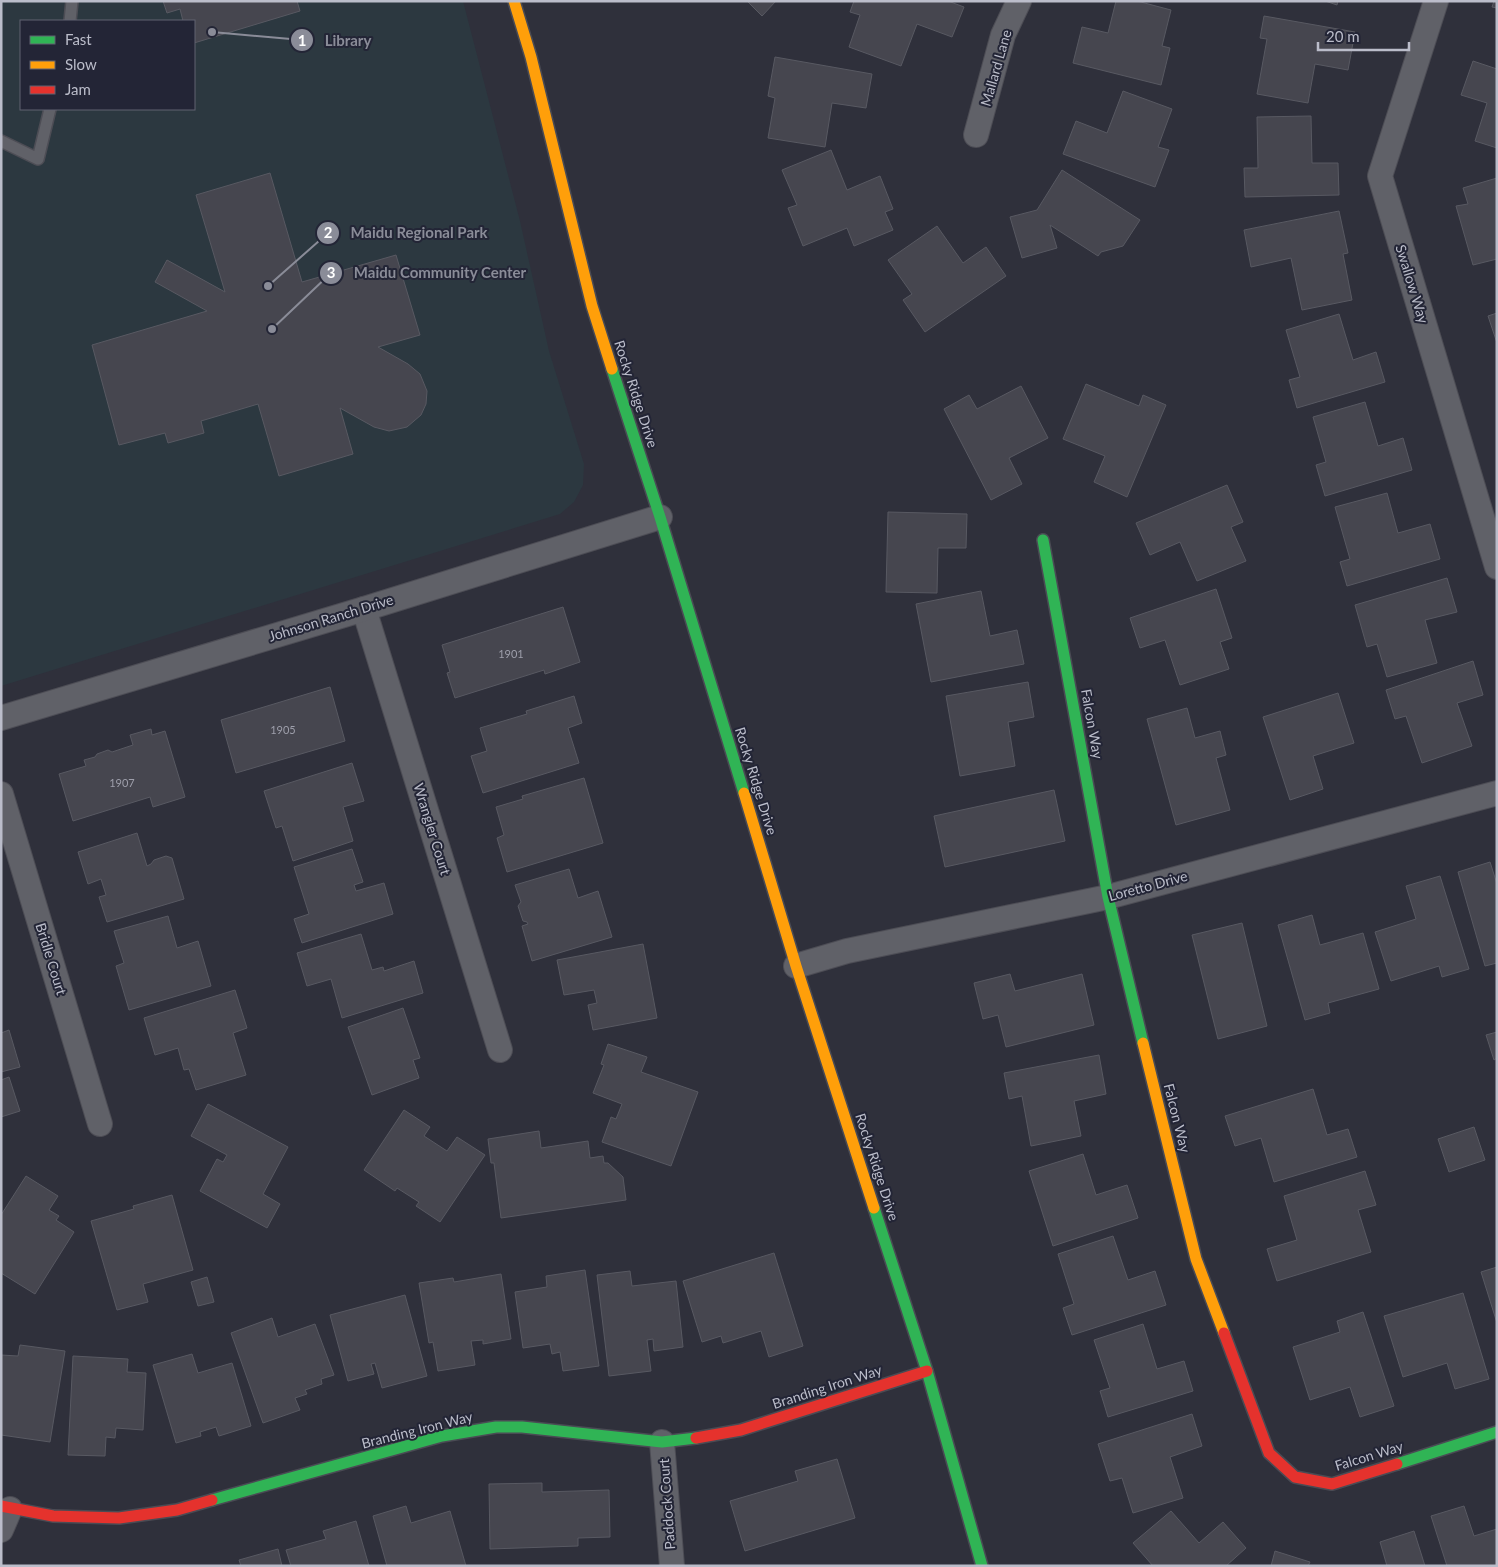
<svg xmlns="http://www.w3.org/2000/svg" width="1498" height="1567" viewBox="0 0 1498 1567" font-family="Lato,sans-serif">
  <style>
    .green { fill: #2c3840; fill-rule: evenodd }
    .building { fill: #46464f; stroke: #585962 }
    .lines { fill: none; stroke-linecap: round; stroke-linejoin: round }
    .lane-casing { stroke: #4d4d55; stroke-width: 14 }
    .street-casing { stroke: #4d4d55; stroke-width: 26 }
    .fast-casing { stroke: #4a4b54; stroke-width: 14 }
    .slow-casing { stroke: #4a4b54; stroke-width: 14 }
    .jam-casing { stroke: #4a4b54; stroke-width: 14 }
    .lane { stroke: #606168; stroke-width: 11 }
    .street { stroke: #606168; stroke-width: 24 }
    .fast { stroke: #30b455; stroke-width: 11 }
    .slow { stroke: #ff9f0a; stroke-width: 11 }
    .jam { stroke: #e5322d; stroke-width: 11 }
    .labels { text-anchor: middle; stroke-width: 4; stroke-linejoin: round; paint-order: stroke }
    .number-label { font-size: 11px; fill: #9e9fab }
    .street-label { font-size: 14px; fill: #bbbdca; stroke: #232536 }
    .leader { fill: none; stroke: #8a8c98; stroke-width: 2 }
    .callout-dot { fill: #8a8c98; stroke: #232536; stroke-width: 2 }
    .mark-label { font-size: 15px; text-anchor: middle; font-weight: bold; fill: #fff }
    .callout-label { font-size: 15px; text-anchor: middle; font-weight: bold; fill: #8a8c98; stroke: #232536; stroke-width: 4; stroke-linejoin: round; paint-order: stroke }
  </style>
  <rect width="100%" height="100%" fill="#2f303b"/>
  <path class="green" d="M1 1H463L520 221 549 351 584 464 583 485 574 502 560 514 1 686ZM21 21H194V109H21Z"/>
  <g class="building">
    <polygon points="163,1 297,1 300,11 194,43 194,21 183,21 180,9 167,13"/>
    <polygon points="747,1 776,1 762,16"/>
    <polygon points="854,1 948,1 964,7 952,37 917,24 901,66 849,47 860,15 850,12"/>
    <polygon points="1116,1 1137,1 1171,10 1162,46 1170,48 1161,85 1073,63 1082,27 1108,33"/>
    <polygon points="1325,1 1338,1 1337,5"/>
    <polygon points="1494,1 1497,1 1497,8 1492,7"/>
    <polygon points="1264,16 1355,32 1348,70 1315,64 1308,103 1257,94 1267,39 1260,38"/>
    <polygon points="775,57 872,74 866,108 832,103 825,147 768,138 775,98 768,96"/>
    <polygon points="1473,61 1497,69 1497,148 1475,141 1487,103 1461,95"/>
    <polygon points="1123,91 1172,109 1158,147 1169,150 1155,187 1063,154 1076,121 1107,133"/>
    <polygon points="1311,116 1312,163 1338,163 1339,195 1245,197 1244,168 1258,168 1257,117"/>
    <polygon points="831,150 847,190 880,176 893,209 885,212 893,230 854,246 847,228 803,246 788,208 797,205 782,170"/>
    <polygon points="1062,170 1140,220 1123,246 1101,252 1098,256 1050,225 1057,248 1022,258 1010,217 1037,210"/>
    <polygon points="270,173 302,282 396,255 420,335 378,347 408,364 420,374 427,391 426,404 421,415 407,427 389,431 374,427 340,408 353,454 279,476 258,404 201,421 204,433 168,443 165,433 119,445 92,345 207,311 155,282 167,260 225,292 196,195"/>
    <polygon points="1497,178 1497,259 1473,265 1456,206 1468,204 1463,188"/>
    <polygon points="1339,211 1348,253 1343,254 1352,300 1302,310 1291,258 1251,267 1244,230"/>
    <polygon points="937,226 963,263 986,247 1006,276 925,332 903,300 912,294 888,260"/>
    <polygon points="1497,313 1497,343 1488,316"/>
    <polygon points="1339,314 1353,360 1376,352 1385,382 1297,408 1289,380 1300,377 1286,330"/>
    <polygon points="1086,384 1139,406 1143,395 1166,405 1127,497 1094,482 1105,456 1063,439"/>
    <polygon points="1021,386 1048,438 1009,458 1022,484 991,500 944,409 969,395 977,409"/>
    <polygon points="1365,402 1378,446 1403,438 1412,470 1325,496 1316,465 1326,462 1313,417"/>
    <polygon points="1227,485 1243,522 1231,527 1246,561 1197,581 1180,542 1150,555 1136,523"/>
    <polygon points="1387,493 1398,533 1430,524 1440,559 1347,586 1340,562 1350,559 1335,507"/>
    <polygon points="888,512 967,514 966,548 938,548 937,593 886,592"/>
    <polygon points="1447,578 1457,612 1425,620 1437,663 1387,677 1377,644 1367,647 1355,605"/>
    <polygon points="1216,589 1232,638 1220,642 1229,669 1180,685 1165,640 1140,648 1130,618"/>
    <polygon points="981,591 990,636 1017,630 1024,664 931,682 916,604"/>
    <polygon points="563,607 580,662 545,674 544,670 455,698 447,673 450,672 442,645"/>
    <polygon points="1473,661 1483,695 1457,703 1472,746 1422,763 1406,716 1395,719 1386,690"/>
    <polygon points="1028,682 1034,717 1008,722 1015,766 960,776 946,696"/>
    <polygon points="330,687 345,741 236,773 221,720"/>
    <polygon points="1338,693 1354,743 1313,756 1323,789 1290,800 1263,717"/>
    <polygon points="574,696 582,723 568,728 579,763 483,793 471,756 487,751 480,728 527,714 526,711"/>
    <polygon points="1187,708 1195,738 1220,731 1226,755 1216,758 1230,810 1176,825 1147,719"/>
    <polygon points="151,729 152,735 165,731 185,797 153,807 150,797 73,821 59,774 86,766 84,760 95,757 97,754 108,750 112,752 133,745 130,735"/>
    <polygon points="352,763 364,801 343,807 353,841 293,861 282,826 276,828 264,791"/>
    <polygon points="584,778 603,843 507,872 497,838 504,835 496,807 523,799 522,796"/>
    <polygon points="1054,790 1065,841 945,867 934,816"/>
    <polygon points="137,833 147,866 151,864 154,860 166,856 172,858 184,899 107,922 99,897 106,895 101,879 88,884 78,852"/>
    <polygon points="352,849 363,882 354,885 356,891 384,883 393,914 302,943 294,919 309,914 294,867"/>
    <polygon points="1490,862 1497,884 1497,963 1485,966 1458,872"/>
    <polygon points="569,869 578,898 598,891 612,937 532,961 522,926 528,924 527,922 523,921 518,906 521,902 515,885"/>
    <polygon points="1440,876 1469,969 1442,977 1439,966 1391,981 1375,932 1416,919 1406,886"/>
    <polygon points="1312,915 1320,945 1363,933 1379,989 1328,1003 1330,1013 1305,1020 1278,925"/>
    <polygon points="168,916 177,948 198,941 211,986 129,1010 116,966 124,963 114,931"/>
    <polygon points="1242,923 1267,1026 1218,1039 1192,935"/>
    <polygon points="361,934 372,970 383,967 384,971 414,961 423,993 342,1018 331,979 307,986 297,953"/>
    <polygon points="643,944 657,1018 593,1030 588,1005 597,1003 594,990 564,995 557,960"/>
    <polygon points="1010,974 1015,991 1082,974 1094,1025 1006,1047 998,1015 983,1019 974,983"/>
    <polygon points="235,990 247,1028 233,1033 246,1075 196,1090 189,1069 184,1070 178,1048 155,1055 144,1018"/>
    <polygon points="403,1008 420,1058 413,1060 419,1078 372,1095 348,1027"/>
    <polygon points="9,1030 20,1067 1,1072 1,1033"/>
    <polygon points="1497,1032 1497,1058 1494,1060 1486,1035"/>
    <polygon points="608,1044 647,1057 641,1072 698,1092 671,1166 602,1142 611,1117 616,1119 622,1104 593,1093 604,1065 601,1064"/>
    <polygon points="1099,1055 1106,1094 1074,1101 1081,1136 1031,1146 1022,1096 1009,1099 1004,1073"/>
    <polygon points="9,1077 20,1111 1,1117 1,1080"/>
    <polygon points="1313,1089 1327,1135 1348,1129 1357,1157 1274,1182 1261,1138 1235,1146 1225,1116"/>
    <polygon points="208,1104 288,1147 263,1194 280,1204 267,1228 200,1191 217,1159 223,1162 227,1155 191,1136"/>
    <polygon points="404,1110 430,1127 424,1136 447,1151 457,1137 485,1155 440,1222 416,1206 419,1202 397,1188 395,1191 364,1170"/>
    <polygon points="1474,1127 1485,1160 1449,1172 1438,1139"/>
    <polygon points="539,1131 541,1148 588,1141 590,1158 603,1156 604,1163 608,1163 623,1177 626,1200 501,1218 494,1163 491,1163 488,1139"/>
    <polygon points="1083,1154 1096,1195 1127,1185 1138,1218 1053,1246 1029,1171"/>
    <polygon points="1365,1171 1376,1205 1358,1210 1371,1252 1277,1281 1267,1249 1297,1240 1284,1196"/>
    <polygon points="26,1176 58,1196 49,1210 59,1216 56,1220 74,1232 35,1294 1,1273 1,1215"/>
    <polygon points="172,1195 193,1270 143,1284 148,1302 117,1310 91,1221 134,1209 133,1206"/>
    <polygon points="1113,1236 1128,1280 1155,1271 1166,1305 1072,1335 1063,1308 1074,1304 1058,1254"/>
    <polygon points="774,1253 803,1346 769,1357 761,1331 723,1343 721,1336 702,1342 683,1281"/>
    <polygon points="1497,1267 1497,1323 1481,1272"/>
    <polygon points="585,1270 599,1366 563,1371 560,1352 552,1354 550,1344 523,1348 515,1292 547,1287 546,1276"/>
    <polygon points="630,1271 632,1286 676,1281 683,1347 654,1351 653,1339 647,1340 651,1371 609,1376 597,1275"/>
    <polygon points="501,1274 511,1339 483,1344 483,1340 471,1341 475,1365 438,1371 433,1342 429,1343 419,1283 453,1278 454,1282"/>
    <polygon points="207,1277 214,1302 198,1306 191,1282"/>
    <polygon points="1463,1293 1489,1379 1455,1389 1447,1363 1403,1377 1384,1316"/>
    <polygon points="405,1295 427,1376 382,1388 375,1363 371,1364 374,1374 348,1381 330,1315"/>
    <polygon points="1363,1312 1394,1406 1360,1417 1350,1387 1310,1400 1293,1347 1340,1332 1337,1321"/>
    <polygon points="272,1318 278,1337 315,1324 334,1375 321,1379 322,1384 305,1390 307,1394 295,1398 300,1410 263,1423 231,1333"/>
    <polygon points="1143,1324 1157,1369 1184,1361 1193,1391 1108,1417 1100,1391 1110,1388 1094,1340"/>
    <polygon points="20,1345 65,1351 50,1442 1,1435 1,1355 18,1356"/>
    <polygon points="192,1354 198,1373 232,1363 251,1426 219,1436 216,1427 200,1432 201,1436 176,1443 153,1365"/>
    <polygon points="73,1356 128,1359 127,1372 146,1373 143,1430 116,1428 115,1438 106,1437 105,1456 68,1455"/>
    <polygon points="1192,1414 1202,1446 1170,1457 1183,1498 1133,1513 1122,1478 1110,1481 1098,1444"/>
    <polygon points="837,1459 855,1518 745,1551 730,1501 798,1481 795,1471"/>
    <polygon points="542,1483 542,1492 609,1490 610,1537 578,1538 578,1546 490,1549 489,1484"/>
    <polygon points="406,1506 411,1523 450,1511 466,1566 387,1566 373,1516"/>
    <polygon points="1464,1506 1474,1536 1497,1529 1497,1566 1447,1566 1431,1516"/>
    <polygon points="1171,1511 1199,1543 1223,1522 1246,1548 1226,1566 1153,1566 1133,1543"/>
    <polygon points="356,1521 369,1566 291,1566 286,1550 326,1539 323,1531"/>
    <polygon points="1414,1531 1425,1566 1387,1566 1380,1542"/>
    <polygon points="278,1549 282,1566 241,1566 239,1560"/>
    <polygon points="1275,1551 1310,1562 1308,1566 1271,1566"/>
  </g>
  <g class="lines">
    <defs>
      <g id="lane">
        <polyline points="70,21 72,1"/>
        <polyline points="1,141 38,159 50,109"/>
      </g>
      <g id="street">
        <polyline points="1436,1 1380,176 1497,567"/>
        <polyline points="976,135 1003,35 1019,1"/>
        <polyline points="364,609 500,1050"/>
        <polyline points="1,718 364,609 660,517"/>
        <polyline points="1,794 100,1124"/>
        <polyline points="796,966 847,951 1108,897 1497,793"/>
        <polyline points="662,1442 672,1566"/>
        <polyline points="1,1530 10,1509"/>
      </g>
      <g id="fast">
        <polyline points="612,369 660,517 744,793"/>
        <polyline points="1043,540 1108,897 1143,1043"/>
        <polyline points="874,1208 927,1371 982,1566"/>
        <polyline points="1397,1464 1497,1432"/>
        <polyline points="212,1500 442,1436 496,1427 522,1427 662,1442 696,1438"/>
      </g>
      <g id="slow">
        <polyline points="514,1 531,57 592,306 612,369"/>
        <polyline points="744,793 796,966 874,1208"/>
        <polyline points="1143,1043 1196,1259 1224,1333"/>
      </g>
      <g id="jam">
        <polyline points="1224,1333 1269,1453 1295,1477 1332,1484 1397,1464"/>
        <polyline points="696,1438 741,1430 927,1371"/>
        <polyline points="1,1506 53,1516 119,1518 177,1510 212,1500"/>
      </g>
    </defs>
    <use href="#lane" class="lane-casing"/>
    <use href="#street" class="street-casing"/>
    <use href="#fast" class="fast-casing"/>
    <use href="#slow" class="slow-casing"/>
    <use href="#jam" class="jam-casing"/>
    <use href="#lane" class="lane"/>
    <use href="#street" class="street"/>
    <use href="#fast" class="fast"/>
    <use href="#slow" class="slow"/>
    <use href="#jam" class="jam"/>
  </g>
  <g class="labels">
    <g class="number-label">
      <text x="511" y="658">1901</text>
      <text x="283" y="734">1905</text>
      <text x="122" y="787">1907</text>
    </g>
    <g class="street-label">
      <text transform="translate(996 68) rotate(-74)" y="5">Mallard Lane</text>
      <text transform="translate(1412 284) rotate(73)" y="5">Swallow Way</text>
      <text transform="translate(636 394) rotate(72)" y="5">Rocky Ridge Drive</text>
      <text transform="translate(331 618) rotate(-17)" y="5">Johnson Ranch Drive</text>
      <text transform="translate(1092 724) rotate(80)" y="5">Falcon Way</text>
      <text transform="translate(756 781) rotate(73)" y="5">Rocky Ridge Drive</text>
      <text transform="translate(432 829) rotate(73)" y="5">Wrangler Court</text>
      <text transform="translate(1148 886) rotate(-15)" y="5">Loretto Drive</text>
      <text transform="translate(51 959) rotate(73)" y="5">Bridle Court</text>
      <text transform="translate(1177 1118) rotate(76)" y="5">Falcon Way</text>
      <text transform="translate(877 1167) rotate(72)" y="5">Rocky Ridge Drive</text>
      <text transform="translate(827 1387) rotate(-18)" y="5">Branding Iron Way</text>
      <text transform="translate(417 1430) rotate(-14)" y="5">Branding Iron Way</text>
      <text transform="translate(1369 1456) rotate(-17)" y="5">Falcon Way</text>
      <text transform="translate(667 1504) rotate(-94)" y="5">Paddock Court</text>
    </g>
  </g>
  <path class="leader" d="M212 32L302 40M268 286L328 233M272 329L331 273"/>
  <g class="callout-dot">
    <circle cx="212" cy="32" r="5"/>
    <circle cx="268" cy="286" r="5"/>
    <circle cx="272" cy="329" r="5"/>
    <circle cx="302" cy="40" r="12"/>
    <circle cx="328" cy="233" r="12"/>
    <circle cx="331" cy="273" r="12"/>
  </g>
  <g class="mark-label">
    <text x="302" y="46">1</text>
    <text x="328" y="238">2</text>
    <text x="331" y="278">3</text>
  </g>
  <g class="callout-label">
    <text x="348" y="46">Library</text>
    <text x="419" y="238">Maidu Regional Park</text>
    <text x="440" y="278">Maidu Community Center</text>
  </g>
  <rect width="1498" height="1567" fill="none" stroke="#bbbdca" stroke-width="5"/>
  <rect x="20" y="20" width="175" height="90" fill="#232536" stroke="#606271"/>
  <rect x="30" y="36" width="25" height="8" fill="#30b455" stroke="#606271"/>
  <text x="65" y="45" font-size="15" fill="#bbbdca">Fast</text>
  <rect x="30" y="61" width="25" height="8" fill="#ff9f0a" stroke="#606271"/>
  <text x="65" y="70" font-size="15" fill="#bbbdca">Slow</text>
  <rect x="30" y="86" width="25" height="8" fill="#e5322d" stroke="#606271"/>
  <text x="65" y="95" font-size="15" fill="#bbbdca">Jam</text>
  <path d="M1318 42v8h91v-8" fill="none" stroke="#bbbdca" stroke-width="2.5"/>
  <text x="1326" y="42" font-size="15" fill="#bbbdca" stroke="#232536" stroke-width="4" paint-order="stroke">20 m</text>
</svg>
